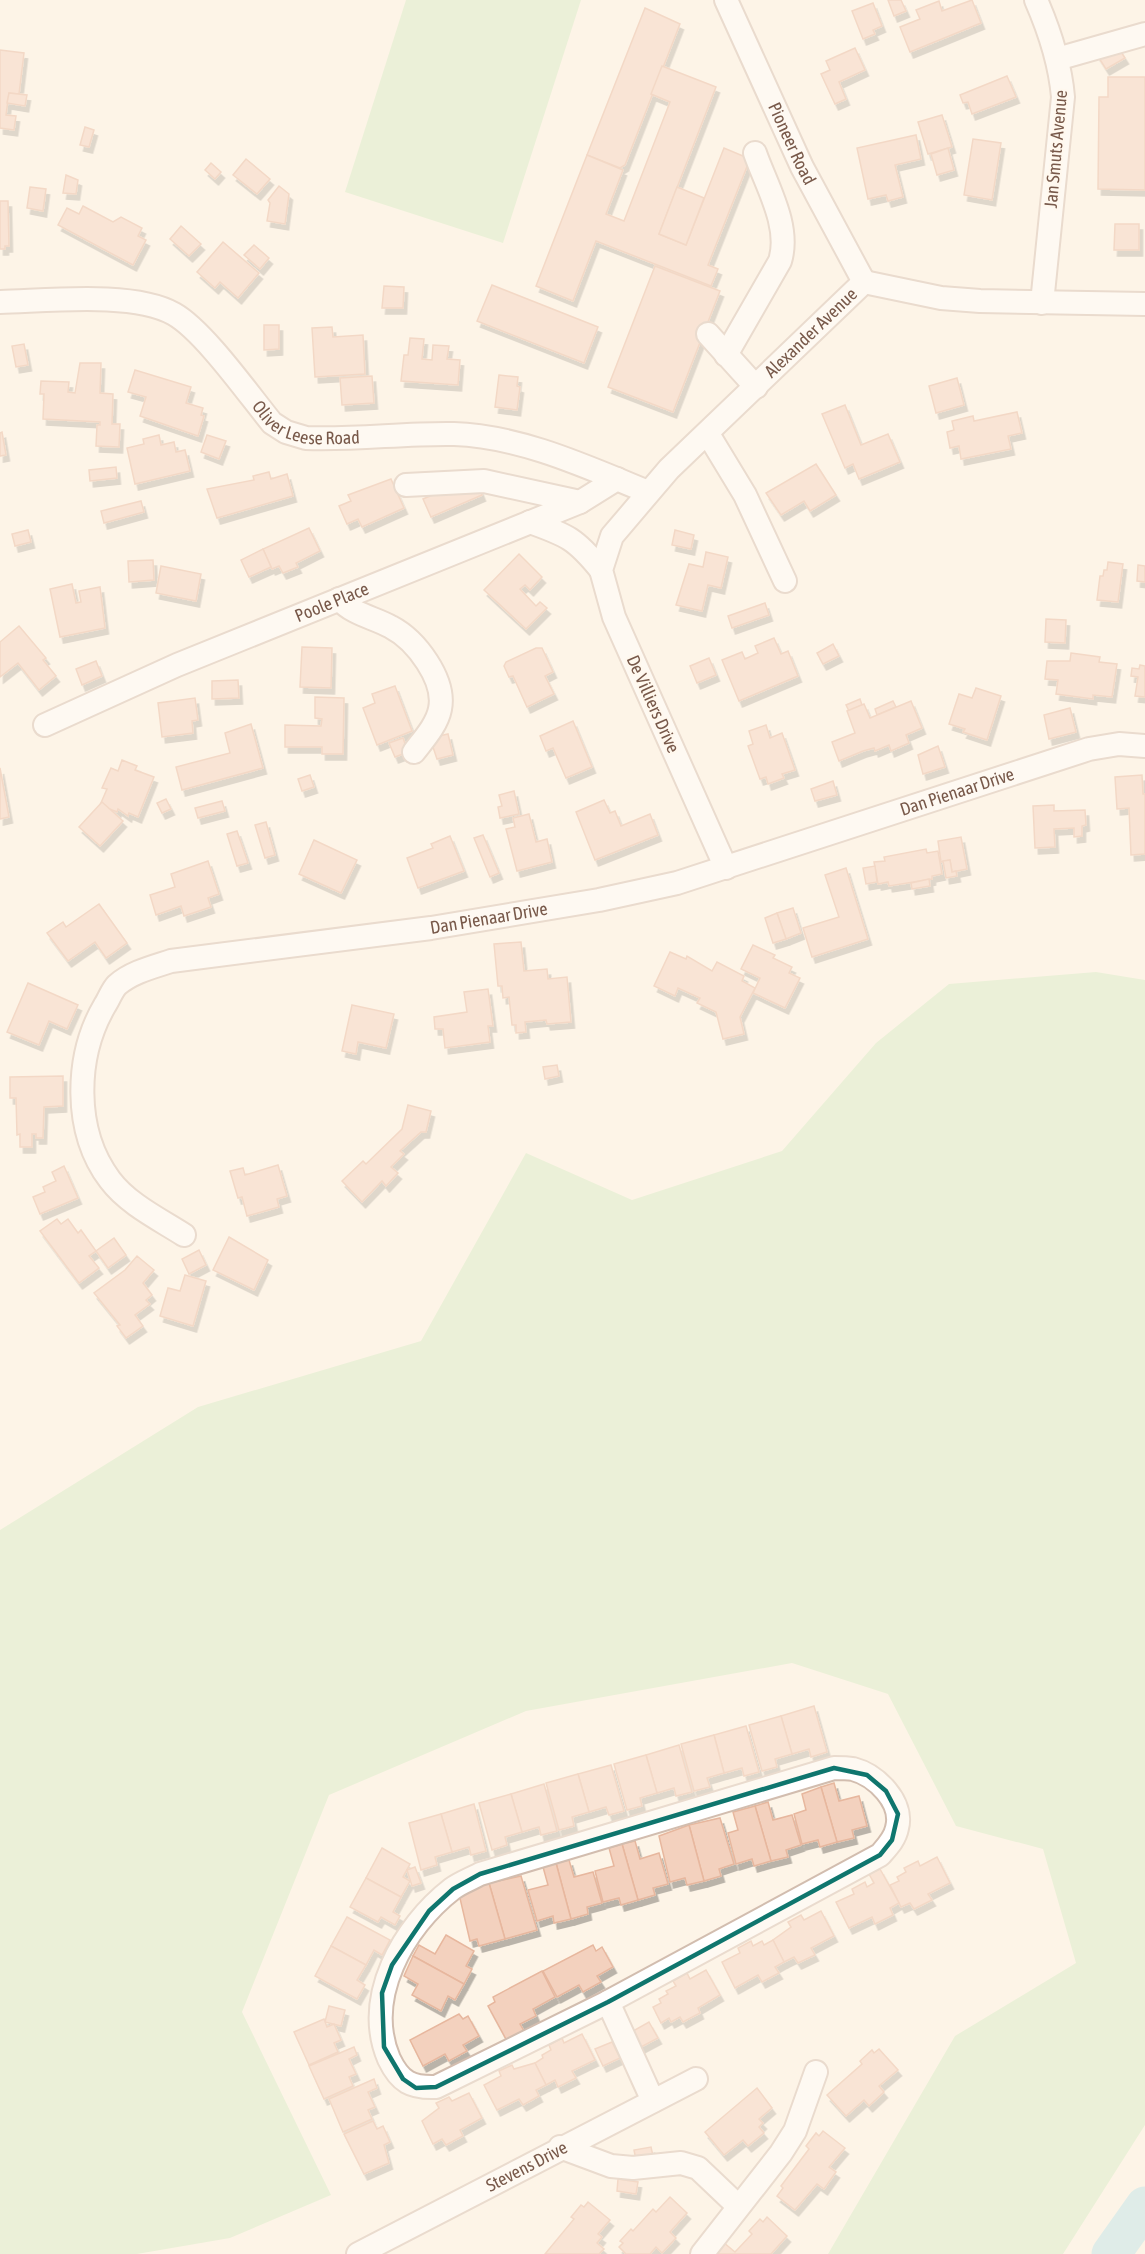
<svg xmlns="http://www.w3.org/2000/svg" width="1145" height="2254" viewBox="0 0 1145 2254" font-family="'Asap Condensed',sans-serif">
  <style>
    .green { fill: #d6ecc5 }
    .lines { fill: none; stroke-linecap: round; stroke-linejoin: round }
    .river { stroke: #bbe3e8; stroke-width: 39 }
    .building { fill: #f3d1be; stroke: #e7b79e; stroke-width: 1.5; filter: url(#shadow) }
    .minor-casing { stroke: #d2bdaf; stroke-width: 26 }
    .minor { stroke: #fff; stroke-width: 22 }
    .marked { fill: none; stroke: #0f766e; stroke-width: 4.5; stroke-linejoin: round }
    .labels { text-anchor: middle; stroke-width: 4.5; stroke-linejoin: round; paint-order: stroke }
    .street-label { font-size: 18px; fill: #78594a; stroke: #fff8ee }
  </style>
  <defs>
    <filter id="shadow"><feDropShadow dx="3.5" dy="6" stdDeviation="0" flood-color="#0004"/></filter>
  </defs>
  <rect width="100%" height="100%" fill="#fdf4e7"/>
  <g class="green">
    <polygon points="406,0 581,0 503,243 345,192"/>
    <polygon points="1096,972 1145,980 1145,2125 1063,2254 828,2254 955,2036 1076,1963 1043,1849 956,1826 888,1694 792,1663 526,1711 329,1795 242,2012 331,2195 230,2238 137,2254 0,2254 0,1530 198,1407 421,1341 526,1153 632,1200 782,1151 876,1043 949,984"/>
  </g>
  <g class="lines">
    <polyline class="river" points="1111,2254 1145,2206"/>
  </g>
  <g class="building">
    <polygon points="888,0 901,0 906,11 894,16"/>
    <polygon points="972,0 981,23 910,52 900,27 920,19 916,10 939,1 942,11"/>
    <polygon points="873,3 882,26 873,30 875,34 863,39 852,11"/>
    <polygon points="645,8 680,24 625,165 620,168 587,155"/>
    <polygon points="1116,44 1125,58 1106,69 1097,55"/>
    <polygon points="855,48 865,70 839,82 846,99 835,104 821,74 830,70 826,61"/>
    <polygon points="0,50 24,53 19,94 9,93 6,115 16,116 14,130 0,128"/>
    <polygon points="662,66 716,87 659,234 686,245 724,148 750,159 708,265 718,269 711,286 596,241 573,301 536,286 587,155 623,170 606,214 624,221 670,102 651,94"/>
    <polygon points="1007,76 1016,97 972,114 968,102 963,103 960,95"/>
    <polygon points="1108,77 1145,77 1145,190 1098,189 1099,97 1108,97"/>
    <polygon points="9,93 27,95 25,106 7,103"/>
    <polygon points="942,115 952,147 928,154 918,122"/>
    <polygon points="85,127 94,130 89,147 80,145"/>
    <polygon points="916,135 921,159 895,165 903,197 888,201 886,195 868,199 857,148"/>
    <polygon points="973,139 1001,143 992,200 964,195"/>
    <polygon points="948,148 954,170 937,175 931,154"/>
    <polygon points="246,159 270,179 257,194 233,175"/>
    <polygon points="211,163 221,172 215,179 205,170"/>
    <polygon points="66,175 78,180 76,194 63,193"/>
    <polygon points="279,186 289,194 285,224 267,221 270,203 268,200"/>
    <polygon points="30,187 46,189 43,211 27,208"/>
    <polygon points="677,187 704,198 686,245 659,234"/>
    <polygon points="0,201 8,201 9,246 5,246 5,249 0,249"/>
    <polygon points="83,206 113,222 121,217 142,228 138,236 146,240 133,265 58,225 67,208 79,214"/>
    <polygon points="1115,224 1139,224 1139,250 1114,250"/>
    <polygon points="181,226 201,244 189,256 170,239"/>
    <polygon points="223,242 259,273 238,298 220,282 215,288 197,272"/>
    <polygon points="254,245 269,258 260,269 244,255"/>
    <polygon points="655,266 720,291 673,412 608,387"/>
    <polygon points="492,285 598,327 584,363 477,321"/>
    <polygon points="384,286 404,287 403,308 382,308"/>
    <polygon points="264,325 279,325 279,349 264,350"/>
    <polygon points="332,327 333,337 363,335 365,374 315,377 312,328"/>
    <polygon points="410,338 424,339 422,359 432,360 433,345 449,346 447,359 460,360 458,385 401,381 404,355 408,355"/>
    <polygon points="24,344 28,365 16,367 12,346"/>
    <polygon points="80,363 101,363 100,393 113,394 112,424 120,424 119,447 96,446 97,425 100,425 100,422 43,419 44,394 40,394 41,381 69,382 68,392 75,393"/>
    <polygon points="135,370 191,387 186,403 203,408 201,415 204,416 198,436 140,416 146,397 128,392"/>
    <polygon points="499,375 518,377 517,386 520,387 517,410 495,407"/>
    <polygon points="372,376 374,403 342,405 340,378"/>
    <polygon points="957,378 964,405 936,413 929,386"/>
    <polygon points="845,405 861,445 888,434 900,462 859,479 853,464 845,468 822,414"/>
    <polygon points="1017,412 1022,433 1008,436 1011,449 961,459 959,446 950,448 947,432 954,430 952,421 973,416 974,421"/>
    <polygon points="2,432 6,455 0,456 0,433"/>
    <polygon points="159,435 161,445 174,442 176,452 185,450 190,471 135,484 127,448 144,444 143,439"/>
    <polygon points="207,435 226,441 219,459 201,452"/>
    <polygon points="816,464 836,495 810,511 804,501 781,515 766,493"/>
    <polygon points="116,467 117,478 90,481 89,470"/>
    <polygon points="269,472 271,479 287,474 293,496 217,518 207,489 254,480 253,476"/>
    <polygon points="391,479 404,508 362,527 358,519 347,524 339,506 351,501 348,495"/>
    <polygon points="476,480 482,495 431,517 423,499 449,488"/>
    <polygon points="141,501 144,512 104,523 101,511"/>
    <polygon points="309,528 320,551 296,563 298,567 283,573 279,566 272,569 263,549"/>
    <polygon points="28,530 31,542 15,546 12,534"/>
    <polygon points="675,530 694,535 691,549 672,545"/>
    <polygon points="263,549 271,567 249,577 241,560"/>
    <polygon points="706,552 728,557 721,588 708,585 702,611 676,605 689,564 703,567"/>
    <polygon points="519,554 542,577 530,590 525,585 520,589 536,606 540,602 547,608 526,629 484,590"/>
    <polygon points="153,560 154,580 129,582 128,561"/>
    <polygon points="1108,562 1123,564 1118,602 1097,600 1100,576 1103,576 1104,570 1107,570"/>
    <polygon points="1138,565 1145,566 1145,582 1137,581"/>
    <polygon points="161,566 201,574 196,601 156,593"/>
    <polygon points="72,584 76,603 81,602 79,591 100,587 105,628 60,637 50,589"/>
    <polygon points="765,603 769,615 732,628 728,616"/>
    <polygon points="1046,619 1066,620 1065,643 1045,642"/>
    <polygon points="19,626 46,658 43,660 56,676 39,690 18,663 0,677 0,642"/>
    <polygon points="774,638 781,654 788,651 798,676 739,701 722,660 742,652 745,659 758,653 755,646"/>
    <polygon points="833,644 839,656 823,664 817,653"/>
    <polygon points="302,647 332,648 331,688 300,687"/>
    <polygon points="536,648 542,648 553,672 545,676 554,694 527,707 513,676 509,677 504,666 506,662"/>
    <polygon points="1071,653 1100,657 1099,662 1117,664 1112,697 1093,695 1093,699 1056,694 1058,680 1045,679 1047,661 1070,661"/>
    <polygon points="709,658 716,675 697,683 690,666"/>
    <polygon points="96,661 102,676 82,685 76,669"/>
    <polygon points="1140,665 1145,666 1145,697 1135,696 1138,677 1131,676 1132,668 1139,669"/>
    <polygon points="238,680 239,698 212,699 212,681"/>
    <polygon points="395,686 412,731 377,745 363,708 375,703 372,694"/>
    <polygon points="976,688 1001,696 987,740 963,732 965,729 949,724 959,694 972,698"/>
    <polygon points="315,697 344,698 343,754 322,754 322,747 285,747 285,725 321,726 322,719 315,718"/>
    <polygon points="195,698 198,720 192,721 193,733 162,737 158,703"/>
    <polygon points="860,699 862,705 849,711 846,705"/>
    <polygon points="893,701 896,707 877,715 875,709"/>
    <polygon points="911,701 922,728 906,735 909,743 891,751 889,745 875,751 874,748 863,751 839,761 832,742 855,733 847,711 864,704 870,718"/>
    <polygon points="1070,708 1076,732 1049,739 1044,715"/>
    <polygon points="573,721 592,767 566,778 553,748 546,751 540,736"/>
    <polygon points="251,724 263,768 182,790 176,767 230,753 225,733"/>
    <polygon points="766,725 770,738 782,733 795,770 782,774 784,778 768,784 766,777 760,779 748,746 753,744 749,731"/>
    <polygon points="448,734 453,755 437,759 430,738"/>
    <polygon points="403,738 408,752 395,757 389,743"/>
    <polygon points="938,746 945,767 923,774 918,755"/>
    <polygon points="122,760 137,766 135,770 154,777 138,817 129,813 128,816 118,809 117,812 100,805 107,789 102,788 111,768 118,771"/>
    <polygon points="0,768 9,817 0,819"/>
    <polygon points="310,775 314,787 302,791 298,779"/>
    <polygon points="1142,775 1143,794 1145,794 1145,854 1131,855 1129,808 1117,809 1115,777"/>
    <polygon points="833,781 837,795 815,801 811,789"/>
    <polygon points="514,791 519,814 500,818 498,807 502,806 499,795"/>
    <polygon points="166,799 171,809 162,813 157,803"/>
    <polygon points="604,800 610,813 615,811 621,826 650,814 658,835 595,860 576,812"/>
    <polygon points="222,801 225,811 198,818 195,808"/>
    <polygon points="102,802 123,821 100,846 79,827"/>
    <polygon points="1054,805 1054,811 1085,810 1086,825 1082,826 1082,836 1074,837 1074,828 1054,829 1055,847 1035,848 1033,806"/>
    <polygon points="529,814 536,842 547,839 552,862 517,871 506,829 515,827 513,818"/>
    <polygon points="266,822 275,855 265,858 255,825"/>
    <polygon points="237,831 248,863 237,866 227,834"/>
    <polygon points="483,835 499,873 490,877 474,838"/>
    <polygon points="450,836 464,871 418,888 407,858 433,848 431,844"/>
    <polygon points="961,837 967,869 952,872 950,860 941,862 938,841"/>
    <polygon points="314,840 357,860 341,893 299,874"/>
    <polygon points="926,849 927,853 938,851 942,874 932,876 932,879 889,886 888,882 878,884 874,862 885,861 884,857"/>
    <polygon points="950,860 952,872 956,871 957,876 946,878 943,861"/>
    <polygon points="208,861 219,894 208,898 211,907 184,916 181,906 156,915 150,895 175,887 171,874"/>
    <polygon points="875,866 877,882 866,884 863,868"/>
    <polygon points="846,868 868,939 812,957 803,928 839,917 825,875"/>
    <polygon points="929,879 930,886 912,889 911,883"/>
    <polygon points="99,904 127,943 106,958 95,942 68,961 47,933 63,922 66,927"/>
    <polygon points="793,908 801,933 786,939 777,913"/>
    <polygon points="777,913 786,939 773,943 765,918"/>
    <polygon points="521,942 524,971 547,969 548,979 567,977 571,1022 547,1024 546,1020 525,1022 526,1032 516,1033 516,1025 512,1025 509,997 503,998 502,986 498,986 494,944"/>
    <polygon points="753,945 775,955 773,958 792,967 789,973 800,978 785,1008 753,993 760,978 741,969"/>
    <polygon points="670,952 686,959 687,956 712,971 717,962 744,976 742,981 755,988 740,1017 744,1034 723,1039 716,1012 697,1003 700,998 678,988 675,996 654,986"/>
    <polygon points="28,983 78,1005 67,1029 49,1021 39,1045 7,1032"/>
    <polygon points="488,989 493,1026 488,1026 490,1042 445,1048 443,1029 435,1029 434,1017 467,1012 464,992"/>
    <polygon points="352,1005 394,1014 386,1048 358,1042 356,1054 342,1051"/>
    <polygon points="557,1065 559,1076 545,1079 543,1067"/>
    <polygon points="63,1076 63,1106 44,1107 43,1138 36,1138 36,1134 32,1134 32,1147 20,1147 20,1134 17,1135 16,1098 10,1098 10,1077"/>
    <polygon points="408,1105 431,1111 426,1132 421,1132 400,1151 404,1154 391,1167 398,1173 386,1186 382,1181 362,1202 342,1181 363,1161 366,1164 402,1129"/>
    <polygon points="278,1165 287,1196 277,1199 279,1207 247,1216 242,1197 238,1198 230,1171 243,1168 245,1175"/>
    <polygon points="64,1166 78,1198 40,1214 33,1197 45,1192 43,1187 56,1181 52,1172"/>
    <polygon points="57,1219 61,1224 68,1219 78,1233 81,1230 96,1251 89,1256 99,1268 79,1283 40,1231"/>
    <polygon points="229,1237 268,1260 254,1290 213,1270"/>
    <polygon points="114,1238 126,1255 108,1268 96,1251"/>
    <polygon points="199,1250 206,1265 189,1274 182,1259"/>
    <polygon points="137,1256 154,1270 143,1283 152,1295 146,1300 150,1304 135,1315 143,1326 126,1338 117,1326 120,1325 94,1293 125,1270"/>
    <polygon points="185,1275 206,1281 193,1326 160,1316 168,1288 180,1291"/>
    <polygon points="814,1706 827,1752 811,1757 809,1749 792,1754 781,1716"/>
    <polygon points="781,1716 792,1754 775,1759 777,1767 762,1771 749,1725"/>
    <polygon points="746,1726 759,1772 744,1776 742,1768 724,1773 714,1735"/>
    <polygon points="714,1735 724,1773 707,1778 710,1787 694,1791 681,1744"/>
    <polygon points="679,1745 692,1792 676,1796 674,1788 657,1793 646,1755"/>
    <polygon points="646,1755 657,1793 640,1798 642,1806 627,1810 614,1764"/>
    <polygon points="611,1765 624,1811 609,1815 606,1807 589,1812 578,1774"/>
    <polygon points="578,1774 589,1812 572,1817 574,1826 559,1830 546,1783"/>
    <polygon points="834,1783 839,1801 859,1796 867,1826 852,1830 854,1838 837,1842 821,1787"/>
    <polygon points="544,1784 557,1831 541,1835 539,1827 522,1832 511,1794"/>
    <polygon points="821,1787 837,1842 820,1847 818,1840 802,1844 794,1814 806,1810 802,1794"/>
    <polygon points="511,1794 522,1832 505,1837 507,1845 492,1850 479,1803"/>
    <polygon points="768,1802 773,1820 792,1815 801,1845 786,1850 788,1857 771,1861 755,1806"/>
    <polygon points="474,1804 486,1851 471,1855 469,1847 452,1852 441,1814"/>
    <polygon points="755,1806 771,1861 754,1866 752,1859 736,1864 728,1833 738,1830 733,1812"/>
    <polygon points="441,1814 452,1852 435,1857 437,1865 421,1870 409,1823"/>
    <polygon points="720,1818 734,1864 719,1869 721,1876 704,1881 689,1825"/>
    <polygon points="689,1825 704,1881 687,1885 685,1878 670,1882 659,1836"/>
    <polygon points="635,1841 640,1859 659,1853 668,1884 653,1888 655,1895 638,1900 622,1844"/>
    <polygon points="622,1844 638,1900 621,1905 619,1898 603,1902 595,1871 614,1866 609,1848"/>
    <polygon points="382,1848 410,1864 403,1877 410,1881 401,1897 366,1878"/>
    <polygon points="937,1857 950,1883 928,1894 932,1900 914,1909 910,1903 901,1907 890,1885 899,1881 897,1877 906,1872 904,1868 918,1861 920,1866"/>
    <polygon points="569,1860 574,1877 593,1872 602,1903 587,1907 588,1914 571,1919 556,1863"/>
    <polygon points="556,1863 571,1919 554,1923 553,1916 537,1921 528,1890 548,1885 543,1867"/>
    <polygon points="415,1867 421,1883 412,1886 407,1870"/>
    <polygon points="880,1869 899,1903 890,1908 893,1915 875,1924 872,1917 849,1928 836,1902 854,1894 852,1889 865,1882 867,1887 874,1883 869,1874"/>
    <polygon points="521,1876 537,1930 505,1939 489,1883"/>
    <polygon points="366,1878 401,1897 393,1912 400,1916 395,1925 381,1917 378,1922 350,1907"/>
    <polygon points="489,1883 505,1939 479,1946 477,1939 470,1941 459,1894"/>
    <polygon points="821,1911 834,1936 811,1948 815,1955 798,1963 794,1957 784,1962 773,1940 791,1927 788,1922 801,1915 804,1920"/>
    <polygon points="347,1917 390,1940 382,1955 374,1950 366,1965 331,1946"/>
    <polygon points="446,1935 474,1951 466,1966 472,1969 464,1984 413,1956 419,1945 435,1954"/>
    <polygon points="773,1940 784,1962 775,1967 779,1973 762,1982 758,1975 735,1988 722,1962 740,1953 738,1948 751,1941 753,1946 762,1941 764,1945"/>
    <polygon points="593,1945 596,1951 602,1947 613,1967 597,1976 601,1982 583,1992 579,1985 557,1997 543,1971"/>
    <polygon points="331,1946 366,1965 357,1980 365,1985 357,1999 315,1976"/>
    <polygon points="413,1956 464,1984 455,2000 448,1996 441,2011 412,1995 418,1984 404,1976"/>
    <polygon points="706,1970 720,1995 698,2008 700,2013 683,2022 680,2017 671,2022 669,2018 661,2023 653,2007 661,2003 659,1999 668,1994 666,1991 676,1986 673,1981 687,1973 690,1979"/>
    <polygon points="542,1971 555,1997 533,2009 536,2016 520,2024 524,2031 507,2041 488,2006 495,2002 493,1997"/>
    <polygon points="329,2006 345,2010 341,2026 325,2022"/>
    <polygon points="459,2014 463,2019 468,2016 479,2036 463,2045 467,2051 449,2061 445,2054 423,2066 410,2040"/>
    <polygon points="324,2019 327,2027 334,2024 341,2040 334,2043 338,2052 309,2065 294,2032"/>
    <polygon points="649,2022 658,2038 641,2047 633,2031"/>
    <polygon points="582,2034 595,2060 572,2071 576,2078 558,2087 555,2080 546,2085 535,2063 543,2058 542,2055 551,2050 549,2045 562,2038 564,2043"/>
    <polygon points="612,2042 620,2058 603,2066 595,2049"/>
    <polygon points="354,2047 357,2055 349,2059 356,2074 349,2077 353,2086 324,2099 309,2066"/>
    <polygon points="879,2049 898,2070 879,2086 884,2092 869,2106 864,2100 846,2116 827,2095 862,2064 860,2061 872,2050 874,2053"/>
    <polygon points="535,2063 546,2085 536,2090 539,2096 523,2105 519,2099 497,2110 484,2085 501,2076 499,2071 512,2065 514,2069"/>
    <polygon points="374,2079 377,2088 368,2092 375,2107 368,2110 372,2119 343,2132 329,2099"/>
    <polygon points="757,2088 772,2108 759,2119 763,2123 759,2127 764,2133 748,2146 743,2140 724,2155 705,2132"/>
    <polygon points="469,2093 482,2118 460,2130 463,2136 446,2145 442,2139 433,2144 422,2121 439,2108 436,2103 449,2097 452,2101"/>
    <polygon points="373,2121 377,2129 383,2126 390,2142 384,2145 389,2163 364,2174 344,2134"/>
    <polygon points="823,2131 845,2148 829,2167 836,2172 824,2189 817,2184 795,2210 777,2196 783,2188 781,2186 809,2149 806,2146 816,2133 819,2136"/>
    <polygon points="651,2147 653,2156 636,2160 634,2150"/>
    <polygon points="618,2179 638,2182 636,2194 617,2191"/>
    <polygon points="670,2197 687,2213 670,2232 676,2238 662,2253 656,2247 650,2254 626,2254 619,2247 623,2243 620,2241 631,2229 633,2231 653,2209 656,2212"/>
    <polygon points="588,2202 610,2220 598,2234 602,2237 597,2243 604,2249 599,2254 545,2254 574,2219 571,2217 581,2205 584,2207"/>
    <polygon points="767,2217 787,2236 771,2254 712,2254 723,2242 735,2252 752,2234 749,2231 760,2219 763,2222"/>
  </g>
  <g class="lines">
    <defs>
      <g id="minor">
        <path id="s1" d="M726 0 802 167 864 282"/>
        <path d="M1036 0C1050 32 1060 62 1063 97L1042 303"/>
        <polyline points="1057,59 1145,34"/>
        <path id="s2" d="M0 302C46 301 134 291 174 314 204 331 249 395 272 423L286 432 306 438C355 440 405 433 454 434 520 436 587 467 648 492"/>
        <polyline points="708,334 756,387"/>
        <path d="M726 355 780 261C791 226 766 185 755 153"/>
        <polyline points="708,434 745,495 785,581"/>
        <polyline points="406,485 484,481 580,502"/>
        <path d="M530 522C567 535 576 539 601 570"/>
        <path d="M339 599C354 615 373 617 391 627 416 640 446 680 440 709 437 725 423 740 414 752"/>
        <path id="s3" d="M45 725 177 665 580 502 617 479"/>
        <path id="s4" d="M726 868 614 617 601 570 612 536 669 469 864 282 941 298 980 301 1145 304"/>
        <path id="s5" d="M184 1235C159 1219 128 1204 110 1180 73 1131 75 1056 105 1005 109 999 112 990 117 985 132 972 153 967 171 961L431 928 599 900 677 883 1089 749 1119 744 1145 746"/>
        <path d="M834 1768C840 1768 847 1768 853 1769 876 1775 904 1802 897 1828 895 1839 887 1847 880 1855L608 2002 436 2087C411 2088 400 2082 389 2059 363 1998 403 1927 452 1889 460 1883 471 1879 480 1874Z"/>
        <polyline points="608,2002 653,2101"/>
        <polyline points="560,2147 611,2166 633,2168 681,2163 698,2168 738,2206"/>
        <path id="s6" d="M358 2254 696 2079"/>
        <polyline points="702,2254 781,2153 795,2131 816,2072"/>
      </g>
    </defs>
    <use href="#minor" class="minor-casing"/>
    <use href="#minor" class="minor"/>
  </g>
  <path d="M0 0H1145V2254H0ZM834 1768 867 1775 886 1791 898 1814 892 1840 880 1855 608 2002 436 2087 416 2088 403 2079 384 2047 382 1993 392 1965 429 1911 453 1889 480 1874Z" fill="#fdf4e7" fill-opacity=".55" fill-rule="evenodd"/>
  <path class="marked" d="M834 1768 867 1775 886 1791 898 1814 892 1840 880 1855 608 2002 436 2087 416 2088 403 2079 384 2047 382 1993 392 1965 429 1911 453 1889 480 1874Z"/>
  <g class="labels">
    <g class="street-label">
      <text dy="6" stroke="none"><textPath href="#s1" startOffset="158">Pioneer Road</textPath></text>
      <text transform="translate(1056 149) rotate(-85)" y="6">Jan Smuts Avenue</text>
      <text dy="6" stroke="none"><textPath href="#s4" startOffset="644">Alexander Avenue</textPath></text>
      <text dy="6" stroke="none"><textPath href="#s2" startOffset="356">Oliver Leese Road</textPath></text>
      <text dy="6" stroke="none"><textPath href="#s3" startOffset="312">Poole Place</textPath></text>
      <text transform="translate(653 704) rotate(66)" y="6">De Villiers Drive</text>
      <text dy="6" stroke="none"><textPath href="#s5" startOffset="1167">Dan Pienaar Drive</textPath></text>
      <text dy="6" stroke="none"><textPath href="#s5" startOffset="681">Dan Pienaar Drive</textPath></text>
      <text dy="6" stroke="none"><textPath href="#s6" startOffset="190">Stevens Drive</textPath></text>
    </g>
  </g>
</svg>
